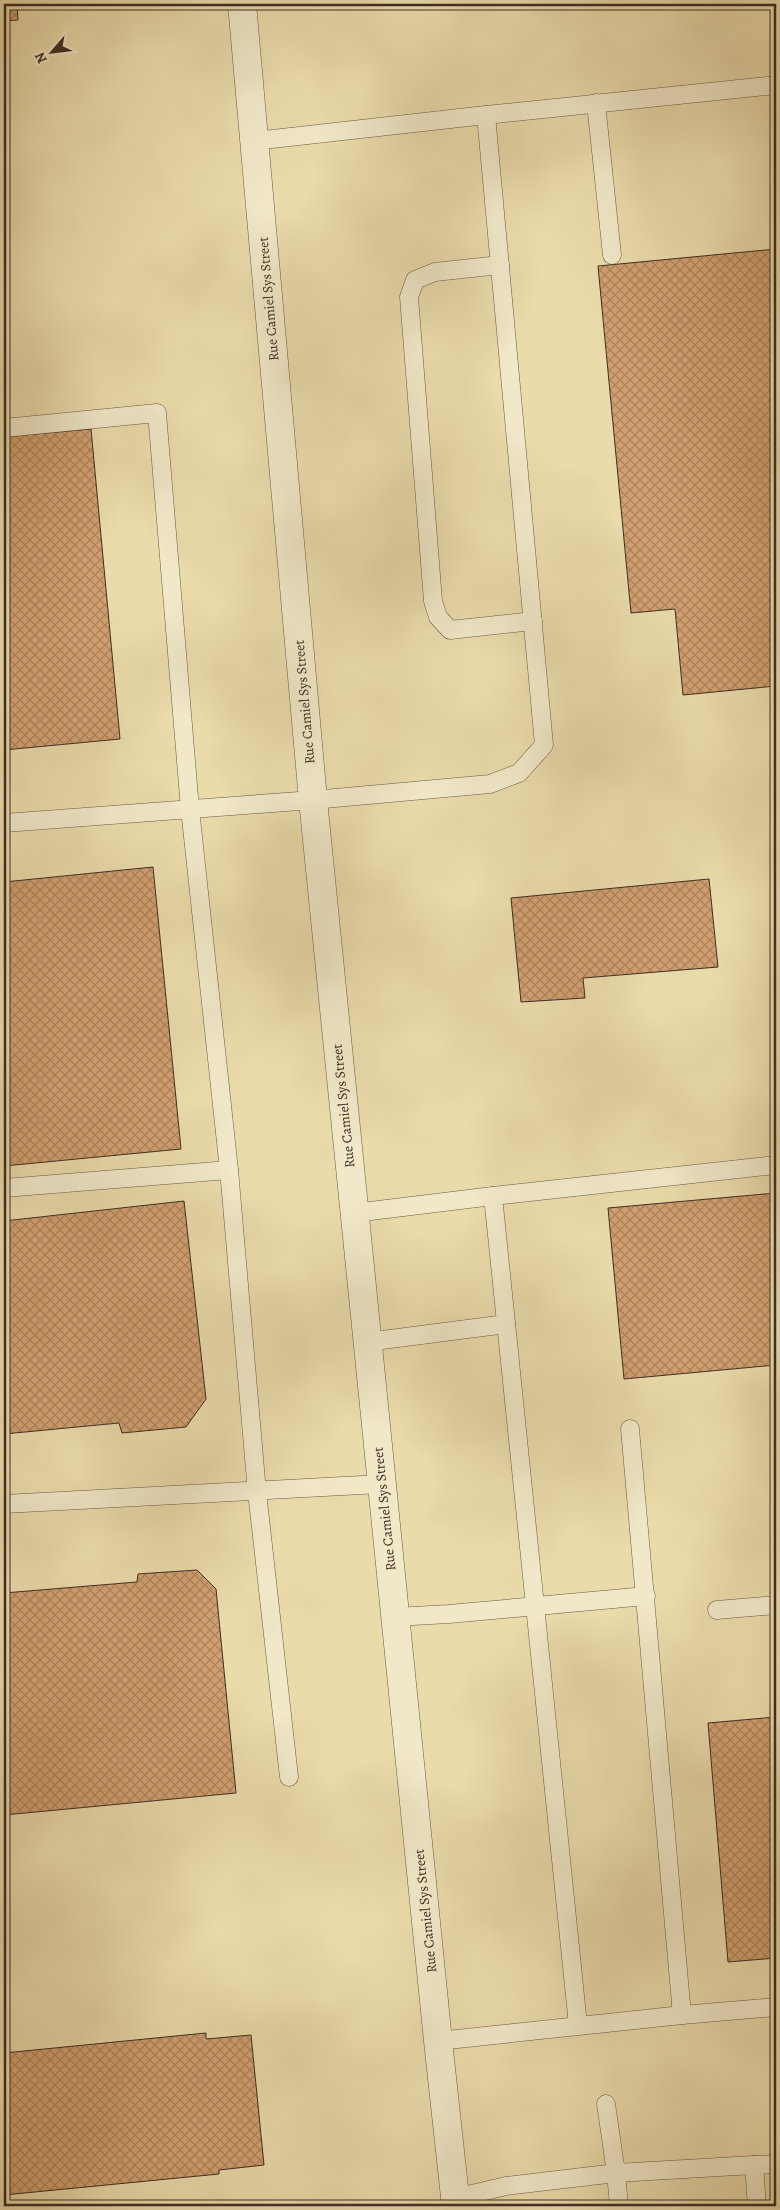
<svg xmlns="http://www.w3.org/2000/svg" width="780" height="2210" viewBox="0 0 780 2210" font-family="Alegreya,serif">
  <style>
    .building { fill: url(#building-cross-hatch); stroke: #3c2e24 }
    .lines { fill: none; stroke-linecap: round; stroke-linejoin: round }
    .lane-casing { stroke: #685946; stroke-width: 19 }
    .street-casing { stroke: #685946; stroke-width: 29 }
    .lane { stroke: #f1e8c8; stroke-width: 18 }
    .street { stroke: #f1e8c8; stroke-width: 28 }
    .labels { text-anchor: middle; stroke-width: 4; stroke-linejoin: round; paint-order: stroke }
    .street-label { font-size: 14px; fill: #3c2e24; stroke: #f1e8c8 }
  </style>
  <defs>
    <pattern id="building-cross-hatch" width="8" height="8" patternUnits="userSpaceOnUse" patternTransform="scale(1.25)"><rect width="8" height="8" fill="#d2a070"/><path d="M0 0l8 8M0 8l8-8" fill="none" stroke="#ac835c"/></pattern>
  </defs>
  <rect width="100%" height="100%" fill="#eadbab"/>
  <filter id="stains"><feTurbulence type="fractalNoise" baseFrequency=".004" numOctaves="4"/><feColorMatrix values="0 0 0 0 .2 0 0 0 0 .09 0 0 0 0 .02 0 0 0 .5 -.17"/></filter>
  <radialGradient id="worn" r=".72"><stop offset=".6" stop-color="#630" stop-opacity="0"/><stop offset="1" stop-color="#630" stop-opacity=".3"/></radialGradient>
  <g class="building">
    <polygon points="4,4 17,4 18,20 4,21"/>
    <polygon points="776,249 776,686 683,695 675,609 631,613 598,266"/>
    <polygon points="91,429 120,739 4,750 4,437"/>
    <polygon points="153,867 181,1149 4,1166 4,882"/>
    <polygon points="709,879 718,967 583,978 585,998 521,1002 511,898"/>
    <polygon points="776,1193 776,1365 624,1379 608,1208"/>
    <polygon points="184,1201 206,1399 186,1427 122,1433 119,1423 4,1434 4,1221"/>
    <polygon points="197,1570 216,1589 236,1793 4,1815 4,1593 137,1582 138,1574"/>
    <polygon points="776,1717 776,1958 728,1962 708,1723"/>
    <polygon points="206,2033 206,2039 251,2035 264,2165 219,2170 219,2174 4,2195 4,2053"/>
  </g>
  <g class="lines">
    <defs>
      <g id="lane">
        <polyline points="596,103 612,255"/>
        <polyline points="486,115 776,85"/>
        <polyline points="500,265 435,272 415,280 409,297 433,601 438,617 450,630 533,621"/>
        <polyline points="4,428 157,413 190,809 229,1170 4,1188"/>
        <polyline points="4,823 313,800 490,784 519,773 544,745 486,115 254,141"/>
        <polyline points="229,1170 257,1492 289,1777"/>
        <polyline points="354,1213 493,1196"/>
        <polyline points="367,1342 506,1324"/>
        <polyline points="630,1429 682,2015"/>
        <polyline points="4,1504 381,1484"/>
        <polyline points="717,1610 776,1605"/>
        <polyline points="395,1617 449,1614 646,1596"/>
        <polyline points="578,2025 493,1196 776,1165"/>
        <polyline points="438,2041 682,2015 776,2007"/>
        <polyline points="606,2104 616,2173 754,2165 757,2206"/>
        <polyline points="754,2165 776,2164"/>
        <polyline points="455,2198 506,2186 616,2173 619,2206"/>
      </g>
      <polyline id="street" points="242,4 313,800 438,2041 456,2206"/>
    </defs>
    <use href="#lane" class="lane-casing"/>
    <use href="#street" class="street-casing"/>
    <use href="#lane" class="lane"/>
    <use href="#street" class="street"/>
  </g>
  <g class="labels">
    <g class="street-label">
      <text transform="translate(268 299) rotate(-95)" y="5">Rue Camiel Sys Street</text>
      <text transform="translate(304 702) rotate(-95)" y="5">Rue Camiel Sys Street</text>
      <text transform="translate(343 1106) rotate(-96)" y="5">Rue Camiel Sys Street</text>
      <text transform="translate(384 1509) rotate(-96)" y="5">Rue Camiel Sys Street</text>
      <text transform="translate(425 1911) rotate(-96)" y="5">Rue Camiel Sys Street</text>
    </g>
  </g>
  <rect width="780" height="2210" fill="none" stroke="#eadbab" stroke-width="20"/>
  <rect x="5" y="5" width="770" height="2200" fill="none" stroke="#3c2e24" stroke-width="2.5"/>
  <rect x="10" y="10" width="760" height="2190" fill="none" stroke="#3c2e24"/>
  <g transform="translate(52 52) rotate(242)" stroke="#f1e8c8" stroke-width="4" paint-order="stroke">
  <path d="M0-4L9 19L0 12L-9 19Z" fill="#3c2e24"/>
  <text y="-8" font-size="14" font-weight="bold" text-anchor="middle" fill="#3c2e24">N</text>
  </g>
  <rect width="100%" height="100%" filter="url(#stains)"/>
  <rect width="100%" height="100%" fill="url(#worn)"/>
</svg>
